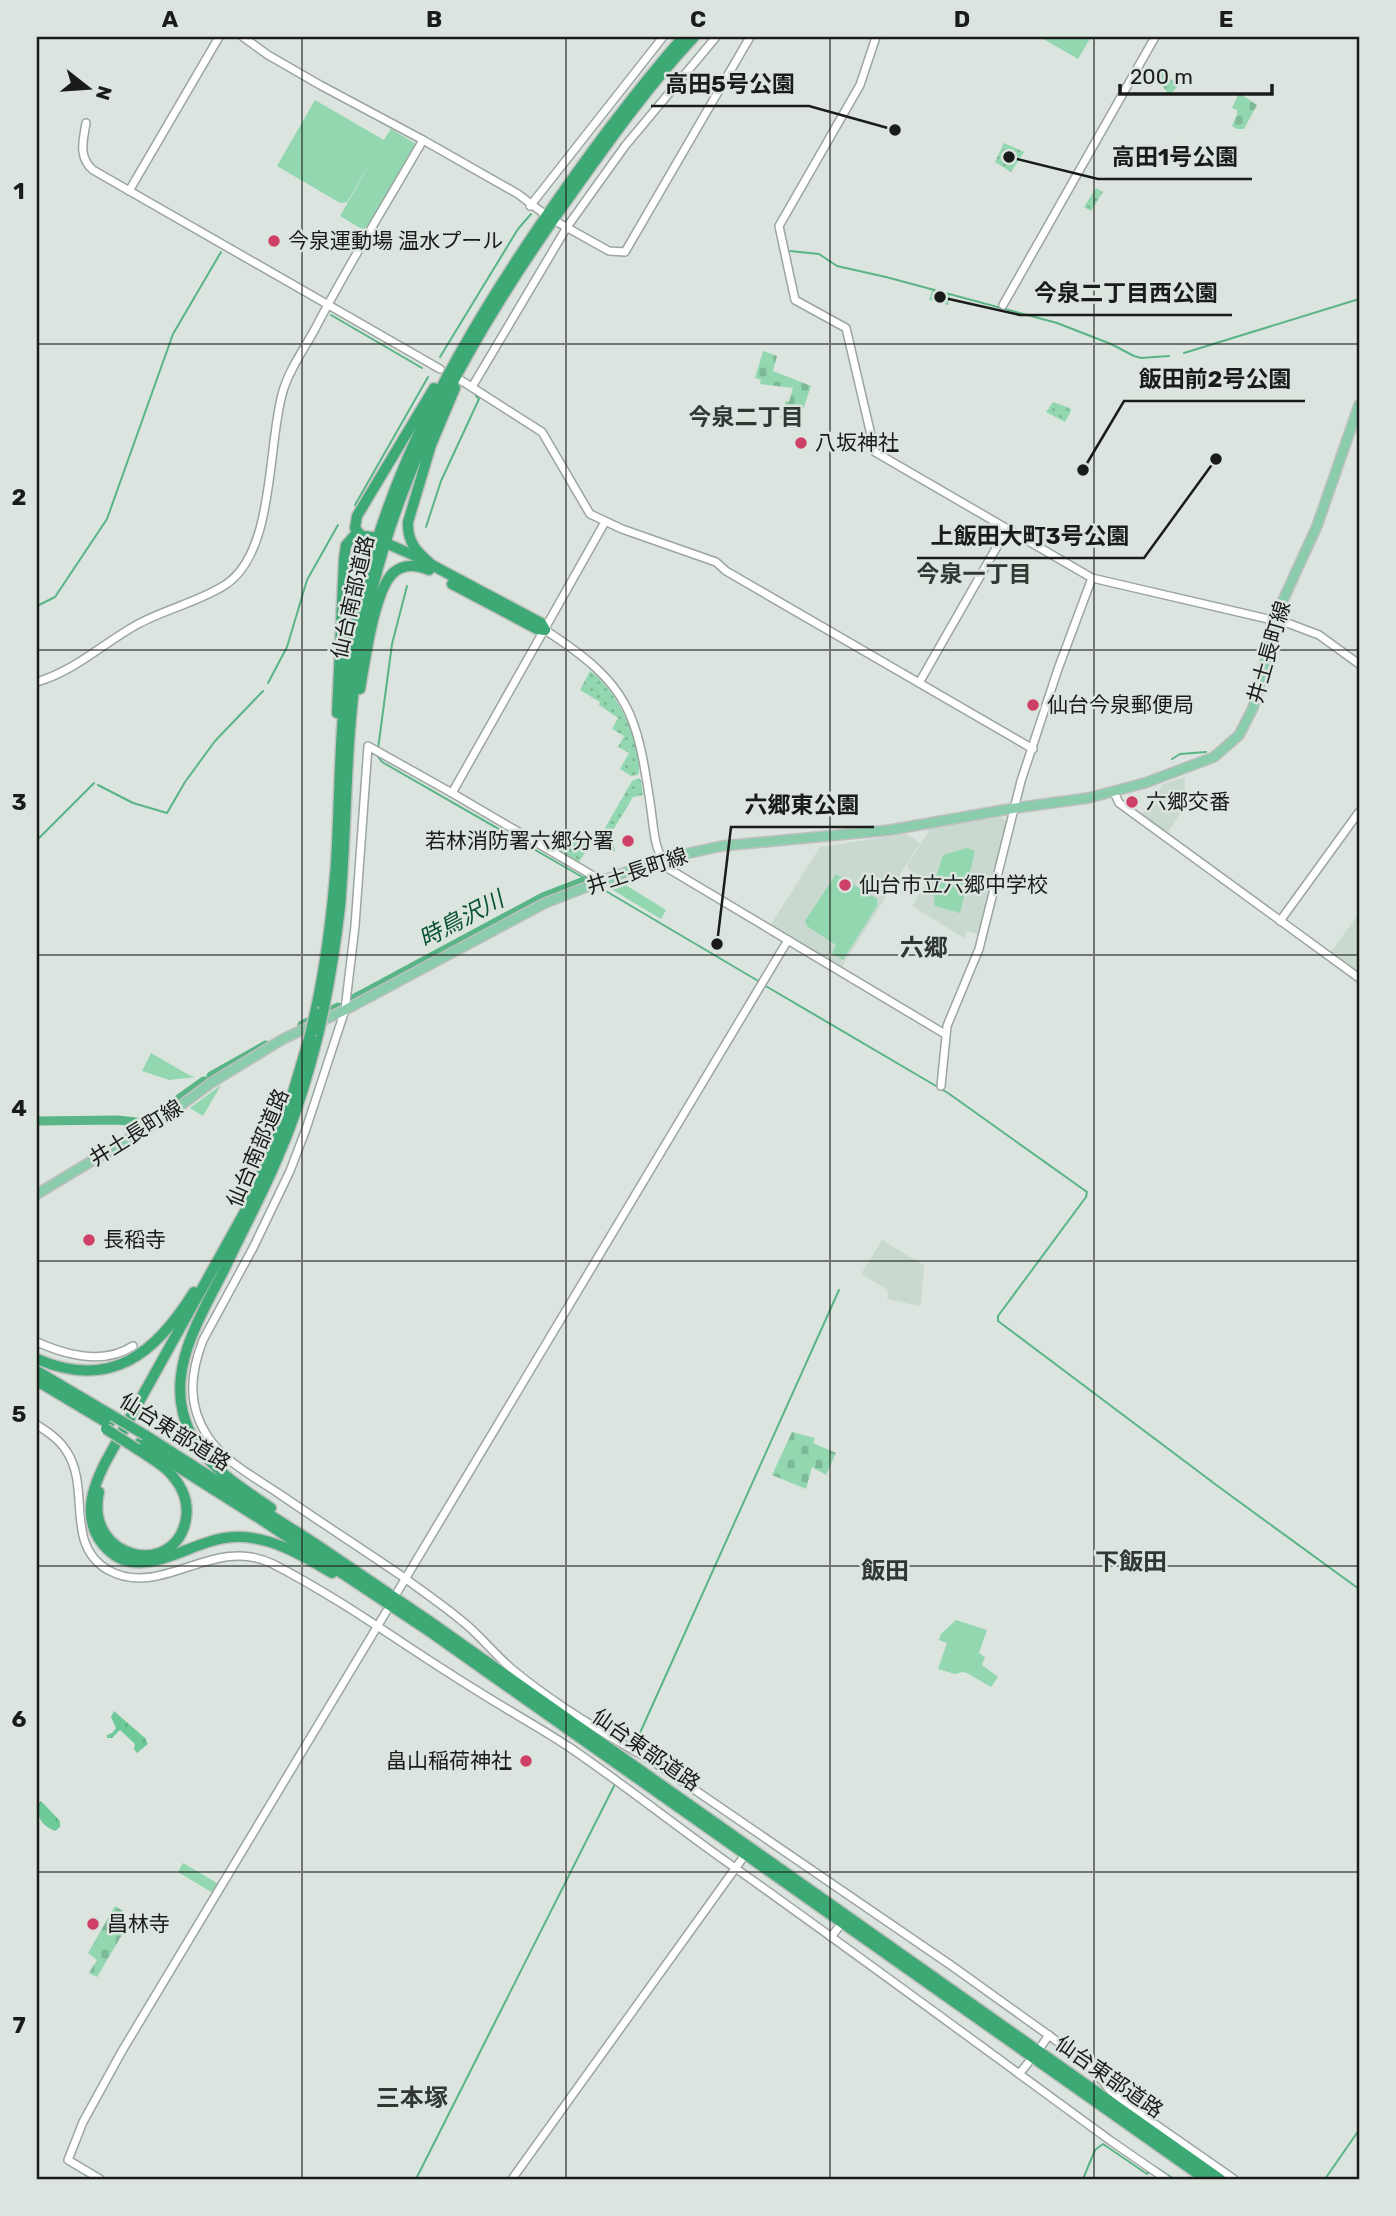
<svg xmlns="http://www.w3.org/2000/svg" width="1396" height="2216" viewBox="0 0 1396 2216" font-family="Rubik,'Noto Sans JP',sans-serif">
  <style>
    .built { fill: #c9d9cf }
    .grass { fill: #92d7b0 }
    .forest { fill: url(#forest-crowns) }
    .cemetery { fill: url(#cemetery-stones) }
    .park { fill: url(#park-dots) }
    .lines { fill: none; stroke-linecap: round; stroke-linejoin: round }
    .stream { stroke: #59b585; stroke-width: 2 }
    .river { stroke: #59b585; stroke-width: 9 }
    .minor-casing { stroke: #9ca5a0; stroke-width: 10 }
    .major-casing { stroke: #bfbfbf; stroke-width: 12 }
    .highway-casing { stroke: #bfbfbf; stroke-width: 13 }
    .minor { stroke: #fff; stroke-width: 7 }
    .major { stroke: #8bccad; stroke-width: 9 }
    .highway { stroke: #3daa76; stroke-width: 10 }
    .highway-bridge-casing { stroke: #bfbfbf; stroke-width: 13; stroke-linecap: butt }
    .highway-bridge { stroke: #3daa76; stroke-width: 10 }
    .grid { fill: none; stroke: #191c1a; stroke-width: 2; stroke-opacity: 0.55 }
    .poi-dot { fill: #cf4066; stroke: #dbe4de; stroke-width: 2.5 }
    .labels { text-anchor: middle; stroke-width: 5; stroke-linejoin: round; paint-order: stroke }
    .poi-label { font-size: 21px; fill: #191c1a; stroke: #dbe4de; text-anchor: start }
    .street-label { font-size: 21px; fill: #191c1a; stroke: #dbe4de }
    .neighbourhood-label { font-size: 23px; font-weight: bold; fill: #313834; stroke: #dbe4de }
    .water-label { font-size: 23px; font-style: italic; fill: #055132; stroke: #dbe4de }
    .quarter-label { font-size: 24px; font-weight: bold; fill: #313834; stroke: #dbe4de }
    .leader { fill: none; stroke: #191c1a; stroke-width: 2.5 }
    .callout-dot { fill: #191c1a; stroke: #dbe4de; stroke-width: 2.5 }
    .callout-label { font-size: 23px; text-anchor: middle; font-weight: bold; fill: #191c1a; stroke: #dbe4de; stroke-width: 5; stroke-linejoin: round; paint-order: stroke }
    .neatline { fill: none; stroke: #191c1a; stroke-width: 2.5 }
    .grid-label { font-size: 23px; text-anchor: middle; font-weight: bold; fill: #191c1a }
  </style>
  <defs>
    <pattern id="forest-crowns" width="20" height="18" patternUnits="userSpaceOnUse" patternTransform="scale(1.75)"><rect width="20" height="18" fill="#6eca99"/><path d="M2 6a3 3 0 1 1 6 0M12 15a3 3 0 1 1 6 0" fill="none" stroke="#5fad83"/></pattern>
    <pattern id="cemetery-stones" width="16" height="16" patternUnits="userSpaceOnUse" patternTransform="scale(1.75)"><rect width="16" height="16" fill="#92d7b0"/><path d="M2 7V4a2 2 0 0 1 4 0v3zM10 15v-3a2 2 0 0 1 4 0v3z" fill="#7db897"/></pattern>
    <pattern id="park-dots" width="8" height="8" patternUnits="userSpaceOnUse" patternTransform="scale(1.75)"><rect width="8" height="8" fill="#92d7b0"/><path d="M2 2h.1M6 6h.1" fill="none" stroke="#7db897" stroke-width="1.8" stroke-linecap="round"/></pattern>
  </defs>
  <rect width="100%" height="100%" fill="#dbe4de"/>
  <g class="built">
    <polygon points="1185,777 1185,794 1191,799 1167,833 1142,814 1163,784"/>
    <polygon points="1000,817 1009,823 981,935 967,931 964,938 912,906 927,881 908,869 907,866 930,829"/>
    <polygon points="906,834 920,843 841,968 770,926 820,847"/>
    <polygon points="1359,913 1359,973 1331,952"/>
    <polygon points="882,1240 924,1265 921,1304 919,1306 887,1299 888,1293 886,1289 861,1274"/>
  </g>
  <g class="grass">
    <polygon points="1040,37 1091,37 1078,59"/>
    <polygon points="315,100 384,140 391,129 416,144 365,231 340,216 375,155 347,202 340,203 277,166"/>
    <polygon points="967,848 975,851 960,913 935,906 933,887 943,855"/>
    <polygon points="836,874 877,899 877,906 843,960 832,953 836,945 807,926 805,921"/>
    <polygon points="619,881 666,910 661,919 606,886"/>
    <polygon points="151,1053 189,1075 195,1077 169,1080 142,1071"/>
    <polygon points="221,1085 203,1116 190,1108"/>
    <polygon points="956,1620 987,1630 979,1653 985,1657 982,1665 998,1677 991,1687 967,1673 962,1672 955,1674 938,1669 947,1643 939,1640 941,1634"/>
    <polygon points="183,1863 217,1883 213,1893 178,1872"/>
  </g>
  <g class="forest">
    <polygon points="114,1711 145,1738 148,1744 137,1753 134,1749 135,1744 120,1730 112,1738 107,1738 107,1735 112,1733 116,1728 111,1717"/>
    <path d="M41 1801 60 1821V1827L55 1831C43 1826 37 1819 37 1805Z"/>
  </g>
  <g class="cemetery">
    <polygon points="1239,93 1257,105 1244,129 1237,129 1232,126 1237,115 1237,110 1232,108"/>
    <polygon points="763,351 777,356 773,371 811,386 798,424 780,418 786,401 789,402 793,388 760,384 761,380 755,378"/>
    <polygon points="792,1432 815,1438 813,1443 836,1453 826,1475 812,1467 806,1489 772,1475"/>
    <polygon points="115,1906 123,1911 120,1917 129,1923 97,1977 89,1973 97,1960 88,1953"/>
  </g>
  <g class="park">
    <polygon points="1159,68 1178,86 1170,95 1150,73"/>
    <polygon points="1004,143 1024,152 1011,172 995,162"/>
    <polygon points="1096,188 1103,192 1091,211 1084,207"/>
    <polygon points="932,290 950,295 948,305 929,300"/>
    <polygon points="1053,402 1070,408 1071,411 1065,422 1046,412"/>
    <path d="M590 671C614 686 646 747 638 775L631 776 620 769 629 753 618 747 624 736 612 729 618 718 599 705 600 702 580 690Z"/>
    <polygon points="639,778 641,781 643,795 633,797 612,832 615,852 597,842 632,781"/>
    <polygon points="572,832 591,843 579,862 559,850 569,833"/>
  </g>
  <g class="lines">
    <g class="stream">
      <polyline points="790,251 819,254 837,266 886,277 1057,323 1111,344 1134,356 1141,358 1169,356"/>
      <polyline points="331,315 422,368"/>
      <polyline points="1184,353 1359,299"/>
      <polyline points="440,357 518,229 531,214"/>
      <polyline points="355,505 428,377"/>
      <polyline points="426,527 441,481 479,399 476,396"/>
      <polyline points="37,606 55,597 107,519 173,334 221,252"/>
      <polyline points="268,683 287,647 307,580 338,525"/>
      <polyline points="378,749 392,644 407,586"/>
      <polyline points="377,755 382,762 591,882"/>
      <polyline points="1172,759 1180,754 1206,752"/>
      <polyline points="98,785 133,803 167,813 185,782 215,741 263,691"/>
      <polyline points="37,840 94,783"/>
      <polyline points="599,887 760,982"/>
      <polyline points="764,985 948,1093 1087,1192 1086,1197 998,1316 998,1321 1219,1487 1359,1589"/>
      <polyline points="635,1744 839,1290"/>
      <polyline points="1154,2166 1174,2179"/>
      <polyline points="416,2179 615,1784"/>
      <polyline points="1083,2179 1095,2150 1103,2144 1147,2174 1149,2172"/>
      <polyline points="1325,2179 1359,2130"/>
    </g>
    <g class="river">
      <polyline points="355,998 543,897 587,880"/>
      <polyline points="302,1025 338,1007"/>
      <polyline points="211,1076 266,1045"/>
      <polyline points="37,1121 117,1120 145,1123 204,1081"/>
    </g>
    <defs>
      <g id="minor">
        <polyline points="243,37 268,55 320,85 423,140 518,194 543,213"/>
        <polyline points="876,37 860,85 779,226 795,300 846,328 875,452 1092,578 1290,624 1319,635 1359,664"/>
        <path d="M86 123C83 141 78 157 93 170L440 369"/>
        <polyline points="129,191 219,37"/>
        <polyline points="530,206 663,37"/>
        <polyline points="557,222 609,251 625,252 750,37"/>
        <polyline points="1003,305 1155,37"/>
        <polyline points="462,381 542,432 590,514 622,529 716,562 726,571 1033,749"/>
        <polyline points="472,387 567,227 625,146 716,37"/>
        <path d="M545 630C630 685 637 712 651 809 654 830 654 852 669 869L945 1034"/>
        <path d="M37 682C78 669 102 644 138 624 166 609 198 602 225 585 276 552 267 443 283 391 289 370 304 349 315 329 348 265 387 203 423 140"/>
        <polyline points="919,683 1007,529"/>
        <polyline points="1114,792 1119,803 1359,978"/>
        <path d="M452 793 368 746 355 926 345 1010 306 1129 290 1171 253 1248 203 1340C190 1374 187 1405 208 1437 224 1461 254 1477 278 1493 320 1522 364 1550 406 1579 425 1593 444 1606 462 1621 480 1635 494 1654 512 1669 555 1705 605 1734 654 1762L952 1966 1086 2062 1111 2091 1132 2108 1234 2179"/>
        <polyline points="602,881 452,793 605,522"/>
        <polyline points="1280,921 1359,812"/>
        <polyline points="941,1086 947,1026 979,949 1021,781 1058,669 1092,578"/>
        <path d="M37 1342C66 1355 104 1365 133 1346"/>
        <path d="M37 1425C48 1432 60 1440 67 1452 91 1489 64 1544 108 1570 162 1600 213 1534 273 1564 343 1600 409 1649 476 1690 507 1710 539 1727 569 1747 622 1783 672 1823 724 1860 854 1952 982 2047 1111 2141L1166 2179"/>
        <polyline points="398,1591 788,940"/>
        <polyline points="831,1937 838,1928"/>
        <polyline points="1042,2045 1049,2035"/>
        <polyline points="1019,2074 1028,2063"/>
        <polyline points="100,2179 68,2160 83,2122 122,2051 386,1612"/>
        <polyline points="512,2179 742,1859"/>
      </g>
      <polyline id="major" points="37,1194 168,1115 211,1083 283,1039 345,1010 545,903 602,881 661,859 722,846 890,830 1015,808 1088,798 1145,783 1214,757 1239,735 1253,708 1279,609 1317,526 1359,405"/>
      <g id="highway">
        <polyline points="362,537 355,528 357,516 434,388"/>
        <polyline points="388,544 413,555 541,623 545,630"/>
        <path d="M432 565C417 552 407 543 408 522L431 445 455 388"/>
        <polyline points="452,584 537,629 545,630"/>
        <path d="M360 689C365 662 374 591 393 573 404 563 417 565 429 570"/>
        <polyline points="337,713 344,559 346,545 355,535 372,537"/>
        <path d="M324 1008C331 974 336 941 340 907 347 827 345 746 357 667 383 486 470 335 575 189 612 137 650 84 694 37"/>
        <path d="M315 1013C326 964 332 914 336 864 340 796 339 728 349 660 373 500 445 366 534 234 580 166 629 99 683 37"/>
        <path d="M310 1035 285 1119 248 1206 105 1463C93 1487 83 1514 99 1539 134 1592 188 1539 233 1537 269 1535 302 1555 332 1573"/>
        <path d="M37 1359C111 1391 156 1353 194 1292"/>
        <polyline points="37,1371 113,1416"/>
        <polyline points="37,1381 109,1424"/>
        <polyline points="145,1435 311,1541 429,1621 1220,2179"/>
        <polyline points="140,1443 262,1520 426,1629 1205,2179"/>
        <path d="M99 1492C84 1559 175 1580 186 1519 189 1500 181 1484 168 1471 159 1462 147 1456 137 1449"/>
        <path d="M271 1508C233 1482 195 1460 183 1413 170 1363 203 1311 225 1268 243 1229 264 1192 280 1152 297 1113 309 1072 319 1031"/>
      </g>
    </defs>
    <use href="#minor" class="minor-casing"/>
    <use href="#major" class="major-casing"/>
    <use href="#highway" class="highway-casing"/>
    <use href="#minor" class="minor"/>
    <use href="#major" class="major"/>
    <use href="#highway" class="highway"/>
    <defs>
      <g id="highway-bridge">
        <polyline points="319,1031 324,1008"/>
        <polyline points="310,1035 315,1013"/>
        <polyline points="113,1416 145,1435"/>
        <polyline points="106,1429 137,1449"/>
      </g>
    </defs>
    <use href="#highway-bridge" class="highway-bridge-casing"/>
    <use href="#highway-bridge" class="highway-bridge"/>
  </g>
  <path class="grid" d="M302 37V2179M566 37V2179M830 37V2179M1094 37V2179M37 344H1359M37 650H1359M37 955H1359M37 1261H1359M37 1566H1359M37 1872H1359"/>
  <g class="poi-dot">
    <circle cx="274" cy="241" r="7"/>
    <circle cx="801" cy="443" r="7"/>
    <circle cx="1033" cy="705" r="7"/>
    <circle cx="1132" cy="802" r="7"/>
    <circle cx="628" cy="841" r="7"/>
    <circle cx="845" cy="885" r="7"/>
    <circle cx="89" cy="1240" r="7"/>
    <circle cx="526" cy="1761" r="7"/>
    <circle cx="93" cy="1924" r="7"/>
  </g>
  <g class="labels">
    <g class="poi-label">
      <text x="288" y="248">今泉運動場 温水プール</text>
      <text x="815" y="450">八坂神社</text>
      <text x="1047" y="712">仙台今泉郵便局</text>
      <text x="1146" y="809">六郷交番</text>
      <text x="614" y="848" text-anchor="end">若林消防署六郷分署</text>
      <text x="859" y="892">仙台市立六郷中学校</text>
      <text x="103" y="1247">長稻寺</text>
      <text x="512" y="1768" text-anchor="end">畠山稲荷神社</text>
      <text x="107" y="1931">昌林寺</text>
    </g>
    <g class="street-label">
      <text transform="translate(353 597) rotate(-77)" y="7">仙台南部道路</text>
      <text transform="translate(1269 652) rotate(-74)" y="7">井土長町線</text>
      <text transform="translate(637 871) rotate(-18)" y="7">井土長町線</text>
      <text transform="translate(136 1133) rotate(-32)" y="7">井土長町線</text>
      <text transform="translate(258 1148) rotate(-67)" y="7">仙台南部道路</text>
      <text transform="translate(175 1432) rotate(32)" y="7">仙台東部道路</text>
      <text transform="translate(646 1750) rotate(35)" y="7">仙台東部道路</text>
      <text transform="translate(1109 2077) rotate(35)" y="7">仙台東部道路</text>
    </g>
    <g class="neighbourhood-label">
      <text x="746" y="425">今泉二丁目</text>
      <text x="974" y="582">今泉一丁目</text>
    </g>
    <g class="water-label">
      <text transform="translate(461 919) rotate(-28)" y="8">時鳥沢川</text>
    </g>
    <g class="quarter-label">
      <text x="924" y="956">六郷</text>
      <text x="1131" y="1570">下飯田</text>
      <text x="885" y="1579">飯田</text>
      <text x="412" y="2106">三本塚</text>
    </g>
  </g>
  <path class="leader" d="M895 130L809 106H651M1009 157L1098 179H1252M940 297L1020 315H1232M1083 470L1124 401H1305M1216 459L1144 558H917M717 944L731 827H874"/>
  <g class="callout-dot">
    <circle cx="895" cy="130" r="7"/>
    <circle cx="1009" cy="157" r="7"/>
    <circle cx="940" cy="297" r="7"/>
    <circle cx="1083" cy="470" r="7"/>
    <circle cx="1216" cy="459" r="7"/>
    <circle cx="717" cy="944" r="7"/>
  </g>
  <g class="callout-label">
    <text x="730" y="92">高田5号公園</text>
    <text x="1175" y="165">高田1号公園</text>
    <text x="1126" y="301">今泉二丁目西公園</text>
    <text x="1215" y="387">飯田前2号公園</text>
    <text x="1030" y="544">上飯田大町3号公園</text>
    <text x="802" y="813">六郷東公園</text>
  </g>
  <rect width="1396" height="2216" fill="none" stroke="#dbe4de" stroke-width="77"/>
  <g transform="translate(88 88) rotate(107)" stroke="#dbe4de" stroke-width="5" paint-order="stroke">
  <path d="M0-5L12 26L0 18L-12 26Z" fill="#191c1a"/>
  <text y="-10" font-size="19" font-weight="bold" text-anchor="middle" fill="#191c1a">N</text>
  </g>
  <path d="M1120 84v10h152v-10" fill="none" stroke="#191c1a" stroke-width="3.5"/>
  <text x="1130" y="84" font-size="21" fill="#191c1a" stroke="#dbe4de" stroke-width="5" paint-order="stroke">200 m</text>
  <rect x="38" y="38" width="1320" height="2140" class="neatline"/>
  <g class="grid-label">
    <text x="170" y="27">A</text>
    <text x="434" y="27">B</text>
    <text x="698" y="27">C</text>
    <text x="962" y="27">D</text>
    <text x="1226" y="27">E</text>
    <text x="19" y="199">1</text>
    <text x="19" y="505">2</text>
    <text x="19" y="810">3</text>
    <text x="19" y="1116">4</text>
    <text x="19" y="1422">5</text>
    <text x="19" y="1727">6</text>
    <text x="19" y="2033">7</text>
  </g>
</svg>
